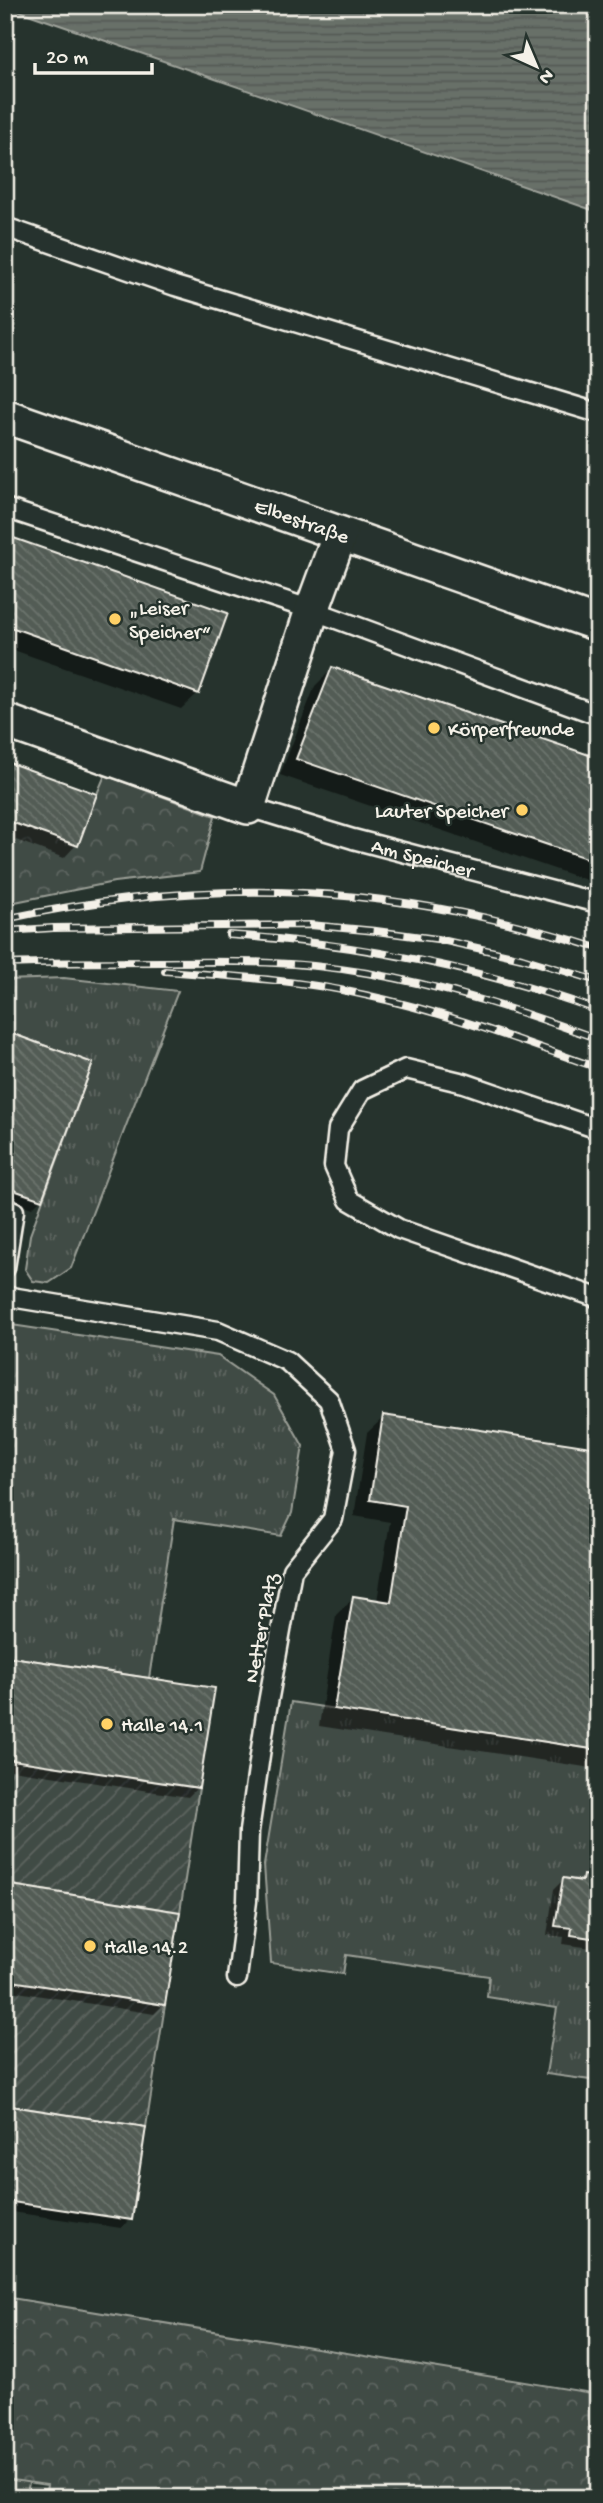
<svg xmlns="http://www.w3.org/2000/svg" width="603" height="2503" viewBox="0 0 603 2503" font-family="'Gochi Hand',sans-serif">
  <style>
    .grass { fill: url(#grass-tufts); stroke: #9a9e96; stroke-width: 2 }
    .park { fill: url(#park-crowns); stroke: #9a9e96; stroke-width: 2 }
    .garden { fill: url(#garden-furrows); stroke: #9a9e96; stroke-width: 2 }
    .water { fill: url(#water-rules); stroke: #9fa39b; stroke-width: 2 }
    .shadow { fill: #0007 }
    .building { fill: url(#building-back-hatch); stroke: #f4f1e8; stroke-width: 2 }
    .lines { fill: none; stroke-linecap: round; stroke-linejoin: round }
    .lane-casing { stroke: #f4f1e8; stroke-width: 23 }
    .street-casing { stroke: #f4f1e8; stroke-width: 38 }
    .lane { stroke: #26332d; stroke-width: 18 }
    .street { stroke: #26332d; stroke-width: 33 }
    .rail-casing { stroke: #f4f1e8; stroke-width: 8 }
    .rail { stroke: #26332d; stroke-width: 5; stroke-dasharray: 16; stroke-linecap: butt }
    .poi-dot { fill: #ffd166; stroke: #26332d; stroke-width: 2.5 }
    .labels { text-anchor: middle; stroke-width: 5; stroke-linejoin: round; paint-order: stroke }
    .street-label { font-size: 21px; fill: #f4f1e8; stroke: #26332d }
    .poi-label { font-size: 21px; fill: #f4f1e8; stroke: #26332d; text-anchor: start }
  </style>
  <defs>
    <pattern id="grass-tufts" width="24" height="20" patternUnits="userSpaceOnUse" patternTransform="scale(1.75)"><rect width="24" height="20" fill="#414b45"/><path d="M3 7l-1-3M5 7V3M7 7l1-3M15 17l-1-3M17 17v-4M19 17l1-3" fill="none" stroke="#5d6560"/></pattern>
    <pattern id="park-crowns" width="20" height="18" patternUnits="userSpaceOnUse" patternTransform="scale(1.75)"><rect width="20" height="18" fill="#414b45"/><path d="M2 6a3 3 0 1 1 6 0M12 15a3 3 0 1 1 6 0" fill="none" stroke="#5d6560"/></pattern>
    <pattern id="garden-furrows" width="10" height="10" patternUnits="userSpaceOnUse" patternTransform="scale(1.75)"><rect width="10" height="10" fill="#414b45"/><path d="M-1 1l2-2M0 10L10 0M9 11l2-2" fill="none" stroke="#5d6560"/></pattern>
    <pattern id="water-rules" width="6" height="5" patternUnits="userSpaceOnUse" patternTransform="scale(1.75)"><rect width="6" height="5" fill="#676f68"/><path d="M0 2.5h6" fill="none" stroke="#565a55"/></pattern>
    <pattern id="building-back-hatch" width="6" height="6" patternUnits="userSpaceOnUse" patternTransform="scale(1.75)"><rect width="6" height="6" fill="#525c55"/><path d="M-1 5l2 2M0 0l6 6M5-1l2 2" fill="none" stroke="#6c746d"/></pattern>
  </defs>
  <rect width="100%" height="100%" fill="#26332d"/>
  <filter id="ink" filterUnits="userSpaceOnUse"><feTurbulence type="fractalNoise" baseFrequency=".0143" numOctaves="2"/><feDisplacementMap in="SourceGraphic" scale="14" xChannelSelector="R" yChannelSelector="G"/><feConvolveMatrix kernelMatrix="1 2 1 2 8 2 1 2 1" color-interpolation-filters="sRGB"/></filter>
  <g filter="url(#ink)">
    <g class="grass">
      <polygon points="64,978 178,991 71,1268 49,1283 33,1281 25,1269 30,1235 93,1063 5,1031 5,980"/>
      <polygon points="5,1324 218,1356 274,1395 303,1446 292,1513 281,1536 174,1519 149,1678 5,1656"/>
      <polygon points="291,1702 598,1750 598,2081 546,2074 557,2008 487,1997 489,1976 346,1955 343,1974 271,1963 264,1865"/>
      <polygon points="5,2452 29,2483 26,2498 5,2498"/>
    </g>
    <g class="park">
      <polygon points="105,775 215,816 200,872 114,882 5,904 5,820 97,794"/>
      <polygon points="5,2297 598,2394 598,2498 45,2498 47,2485 5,2479"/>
    </g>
    <g class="garden">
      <polygon points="5,1759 199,1788 180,1912 5,1884"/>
      <polygon points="5,1980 165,2005 146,2127 5,2105"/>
    </g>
    <polygon class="water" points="598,5 598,212 5,6 5,5"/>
    <g class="shadow">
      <polygon points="5,536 198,693 181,709 5,647"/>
      <polygon points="332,669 598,760 598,884 280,775 315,686"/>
      <polygon points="5,763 76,845 64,858 5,836"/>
      <polygon points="5,1032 41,1199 32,1208 5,1199"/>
      <polygon points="384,1417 598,1450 598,1769 319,1726 336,1615 353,1598 377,1601 390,1522 354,1516 367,1433"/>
      <polygon points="5,1658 197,1788 188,1797 5,1769"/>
      <polygon points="584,1877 598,1879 598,1949 563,1944 564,1937 547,1935 554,1889 563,1880 578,1882"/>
      <polygon points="5,1886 164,2004 154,2014 5,1990"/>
      <polygon points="5,2108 130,2219 121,2228 5,2211"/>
    </g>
    <g class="building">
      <polygon points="5,535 228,613 199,694 5,625"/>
      <polygon points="332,667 598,758 598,862 296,759"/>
      <polygon points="5,761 97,794 78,846 5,820"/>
      <polygon points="5,1031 93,1063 42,1200 5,1187"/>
      <polygon points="383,1415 598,1448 598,1750 334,1709 353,1596 391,1602 406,1506 370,1500"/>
      <polygon points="5,1656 215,1688 199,1788 5,1759"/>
      <polygon points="583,1875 598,1877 598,1939 571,1935 572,1928 555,1926 563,1878 582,1881"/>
      <polygon points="5,1884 180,1912 165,2005 5,1980"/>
      <polygon points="5,2105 146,2127 132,2220 5,2201"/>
    </g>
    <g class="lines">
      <defs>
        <g id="lane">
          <polyline points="5,227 175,286 598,413"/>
          <polyline points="5,508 312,610 598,715"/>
          <path id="s1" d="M248 807 353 839 598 903"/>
          <polyline points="598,1129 464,1083 406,1069 362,1090 338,1129 334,1166 349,1200 399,1229 598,1298"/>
          <polyline points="5,1208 14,1211 5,1268"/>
          <polyline points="5,1296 218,1331 287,1361 329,1400 346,1450 333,1519 292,1570 266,1714 249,1831 247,1901 237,1978"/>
        </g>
        <g id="street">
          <path id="s2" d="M5 416 598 624"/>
          <polyline points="5,721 248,807 312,610 340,534"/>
        </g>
      </defs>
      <use href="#lane" class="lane-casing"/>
      <use href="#street" class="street-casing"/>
      <use href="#lane" class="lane"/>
      <use href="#street" class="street"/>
      <defs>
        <g id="rail">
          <path d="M5 919C213 875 396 884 598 948"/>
          <polyline points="5,931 53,928 310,925 376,931 437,939 522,958 598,981"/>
          <path d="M229 935C357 943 477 967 598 1010"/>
          <path d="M5 964C59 962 112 962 165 962 233 961 300 961 367 973 446 986 523 1012 598 1039"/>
          <path d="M165 971C232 976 299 980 365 995 445 1012 521 1041 598 1068"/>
        </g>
      </defs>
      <use href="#rail" class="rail-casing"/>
      <use href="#rail" class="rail"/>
    </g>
  </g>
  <g class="poi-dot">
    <circle cx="115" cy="619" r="7"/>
    <circle cx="434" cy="728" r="7"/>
    <circle cx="522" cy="810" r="7"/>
    <circle cx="107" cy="1724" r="7"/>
    <circle cx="90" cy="1946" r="7"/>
  </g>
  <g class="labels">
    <g class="street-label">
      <text dy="7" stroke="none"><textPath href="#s2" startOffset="315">Elbestraße</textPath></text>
      <text dy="7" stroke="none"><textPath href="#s1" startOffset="182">Am Speicher</textPath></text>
      <text transform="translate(260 1628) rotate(-79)" y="7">Netter Platz</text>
    </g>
    <g class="poi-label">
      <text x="129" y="614">„Leiser<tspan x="129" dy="24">Speicher“</tspan></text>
      <text x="448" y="735">Körperfreunde</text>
      <text x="508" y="817" text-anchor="end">Lauter Speicher</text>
      <text x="121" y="1731">Halle 14.1</text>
      <text x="104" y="1953">Halle 14.2</text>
    </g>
  </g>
  <rect width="603" height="2503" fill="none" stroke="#26332d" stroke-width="28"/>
  <rect x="14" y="14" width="575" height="2475" fill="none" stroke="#f4f1e8" stroke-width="2.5" filter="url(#ink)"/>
  <g transform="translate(536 66) rotate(136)" stroke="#26332d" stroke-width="5" paint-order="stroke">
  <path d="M0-5L12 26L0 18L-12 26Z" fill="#f4f1e8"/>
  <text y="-10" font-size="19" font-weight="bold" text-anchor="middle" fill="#f4f1e8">N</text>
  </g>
  <path d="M35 63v10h117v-10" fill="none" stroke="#f4f1e8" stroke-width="3.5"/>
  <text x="46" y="63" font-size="21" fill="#f4f1e8" stroke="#26332d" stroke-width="5" paint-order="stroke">20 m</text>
</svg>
